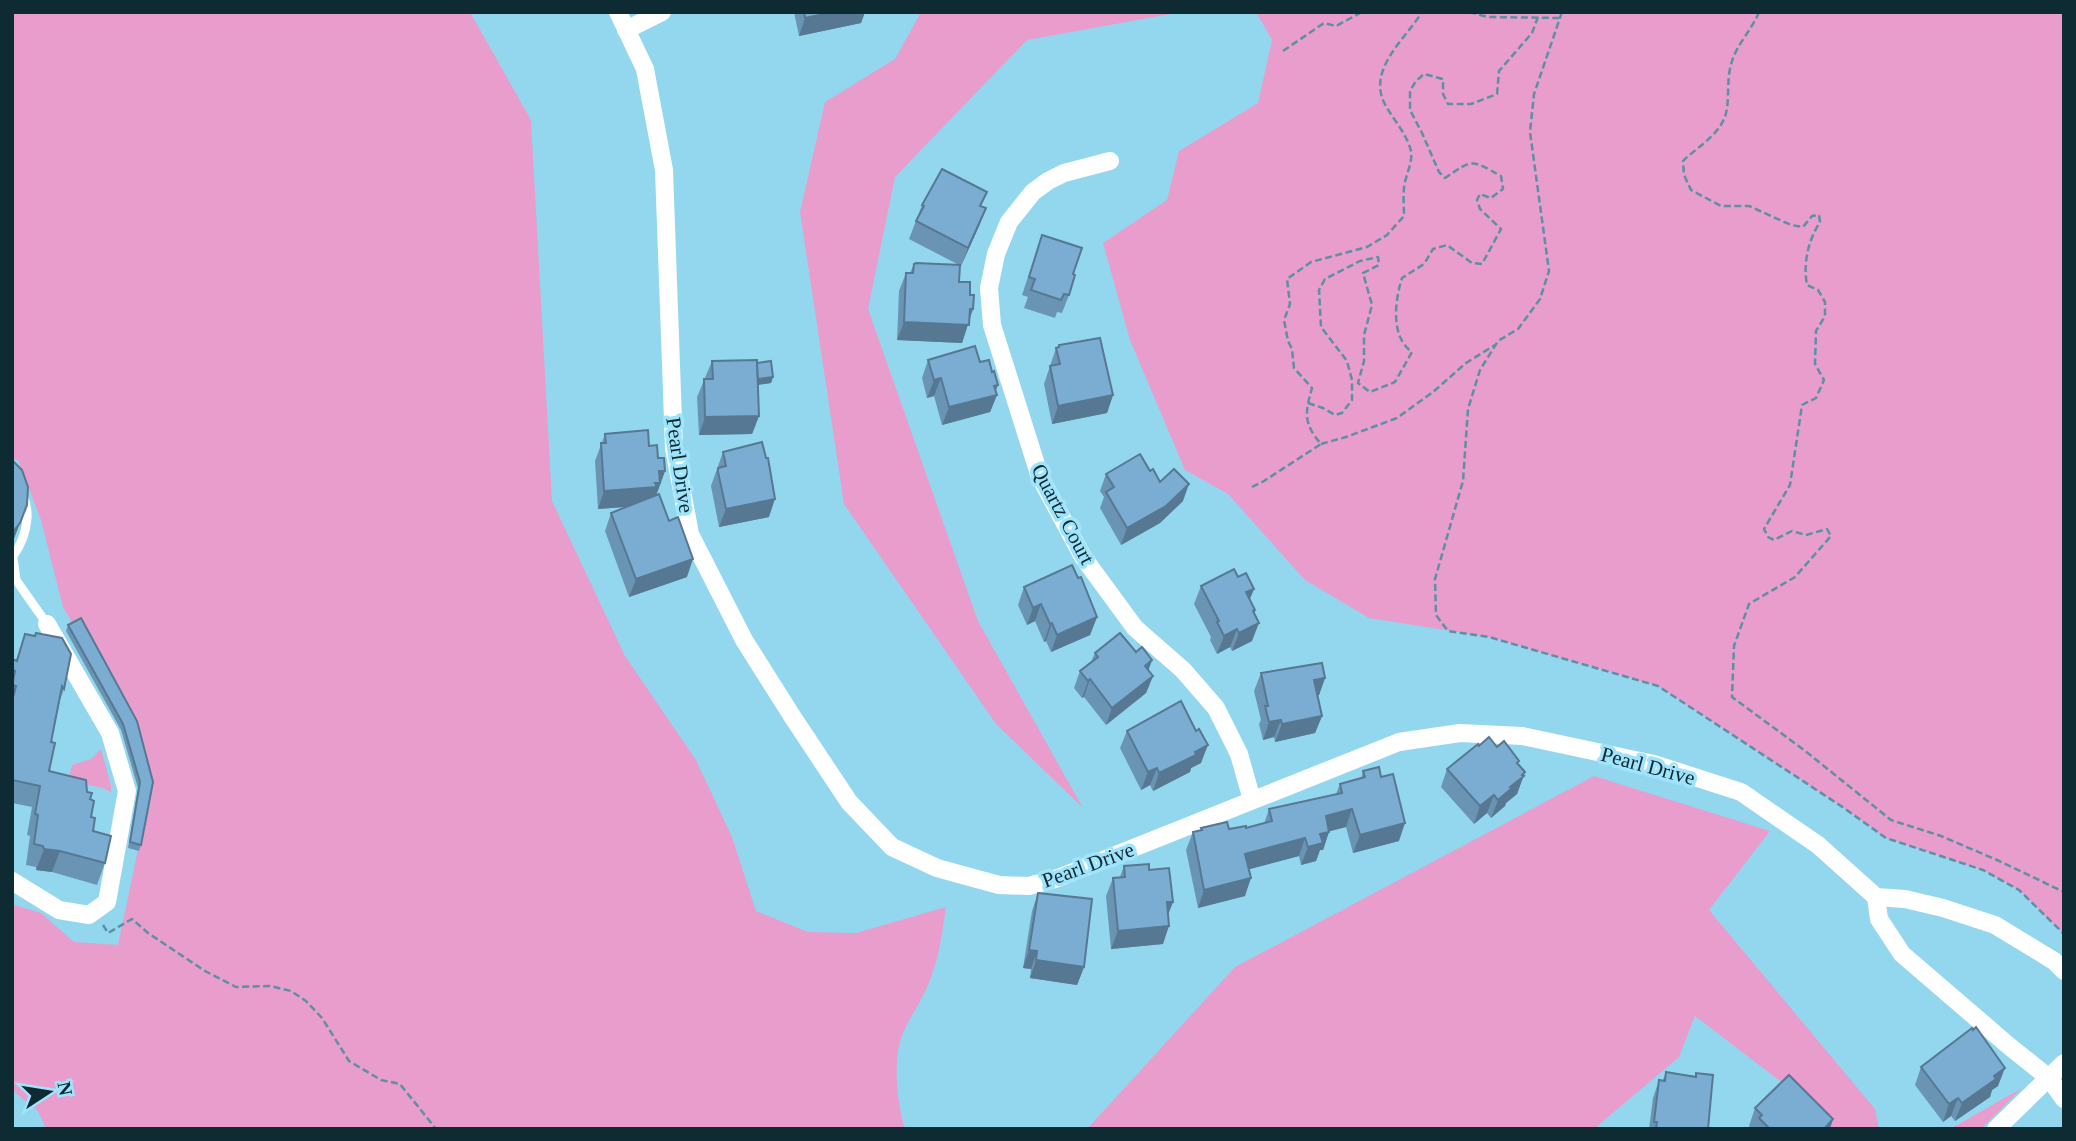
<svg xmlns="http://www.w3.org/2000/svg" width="2076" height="1141" viewBox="0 0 2076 1141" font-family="'Times New Roman',serif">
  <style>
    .green { fill: #e99dcc }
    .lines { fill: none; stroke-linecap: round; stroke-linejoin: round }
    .path { stroke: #5c90a2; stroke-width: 2.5; stroke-dasharray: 7 3.5; stroke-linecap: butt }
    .service { stroke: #fff; stroke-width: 9 }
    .minor { stroke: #fff; stroke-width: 18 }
    .wall { fill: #6a94b4 }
    .shaded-wall { fill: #567892 }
    .building { fill: #7bacd1; stroke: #567892; stroke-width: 2 }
    .labels { text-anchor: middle; stroke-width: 7; stroke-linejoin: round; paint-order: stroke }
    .street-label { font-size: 21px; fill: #0e2a33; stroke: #a0e4fc }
  </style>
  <rect width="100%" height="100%" fill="#93d7ef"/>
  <g class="green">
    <path d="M12 12H470L531 120 552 501 625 656 696 760 732 837 756 911 808 932 856 933 946 907C942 934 939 960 928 985 921 1002 910 1017 903 1033 892 1059 897 1103 905 1129H46L38 1111 12 1090V904L41 913 74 942 118 945 149 797 136 734 63 607 41 520 18 460 12 459Z"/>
    <polygon points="921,12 1182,12 1027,40 895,177 868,309 978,621 1083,808 996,724 844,504 800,212 825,102 895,59"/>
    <polygon points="1256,12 2064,12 2064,934 2019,890 1983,870 1886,838 1841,806 1658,686 1489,637 1369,618 1305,580 1228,494 1185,470 1130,340 1103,243 1167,200 1179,151 1258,103 1272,40"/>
    <polygon points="101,749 111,786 111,792 103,788 71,781 69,779 72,765 91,759"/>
    <polygon points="1594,776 1770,831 1709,910 1875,1109 1879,1129 1830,1129 1826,1116 1695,1016 1679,1057 1594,1129 1087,1129 1235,967"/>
    <polygon points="2022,1088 1981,1129 1950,1129"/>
  </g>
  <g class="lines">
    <g class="path">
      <polyline points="1469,12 1488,17 1560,18"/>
      <polyline points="1562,12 1534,94 1530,132 1549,271 1540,299 1518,329 1498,341 1480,370 1468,409 1463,481 1435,579 1436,615 1448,631 1489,637 1658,686 1841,806 1886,838 1983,870 2019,890 2064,934"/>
      <path d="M1759 12C1752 30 1735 46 1731 65 1727 78 1729 94 1727 108 1724 133 1699 145 1683 161L1684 175 1691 190 1721 206H1749L1791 225 1803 227 1812 216 1819 215 1820 222C1808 241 1803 263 1807 285L1818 290 1825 302V316L1816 331 1815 364 1824 380 1816 398 1802 405 1790 485 1764 529 1768 537 1774 540 1792 531 1806 535 1827 529 1831 536 1795 577 1749 604 1734 646 1732 697 1804 750 1891 820 1941 836 1997 860 2064 892"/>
      <polyline points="1283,51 1324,23 1336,26 1362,12"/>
      <path d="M1308 403 1323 408 1335 415 1342 413 1352 400V380L1347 361 1321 327 1319 290 1325 279 1360 261 1378 257 1379 265 1363 273 1372 305 1364 335V361L1358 383 1370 392 1395 382 1412 352C1390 337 1395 300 1402 278L1424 264 1433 249 1447 245 1472 263 1482 264 1501 229 1480 209 1477 200 1480 194 1491 198 1503 189 1501 176C1471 160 1474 158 1445 178L1439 172 1422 133 1410 110V91L1416 81 1424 74 1443 79V94L1448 104H1471L1497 94 1499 71 1532 33 1538 17"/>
      <polyline points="1321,444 1346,437 1397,418 1433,392 1466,363 1495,345"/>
      <path d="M1252 487 1264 481 1321 444C1303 423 1305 413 1312 388L1294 368 1292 349 1288 341 1284 320 1290 304 1287 279 1311 262 1367 247 1387 235 1404 216C1404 207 1403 197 1404 188 1405 176 1413 163 1411 151 1407 135 1395 121 1387 108 1364 71 1405 40 1422 12"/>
      <polyline points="103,925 108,933 132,919 148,933 205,971 236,987 270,986 291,991 306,1001 322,1018 349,1061 381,1080 400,1084 436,1129"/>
    </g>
    <g class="service">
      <path d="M12 480C35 503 29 534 12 558"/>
      <polyline points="13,558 16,580 47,624"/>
    </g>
    <g class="minor">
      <polyline points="618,12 645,69 664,170 674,448 690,534 744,640 792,716 849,802 892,847 937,868 999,885 1029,886 1058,878 1399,742 1460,733 1522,736 1654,764 1741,792 1818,845 1876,897 1879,919 1902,954 2009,1046 2049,1078 2064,1099"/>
      <polyline points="626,30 662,12"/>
      <polyline points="1110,161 1064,173 1048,181 1033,192 1009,222 996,254 989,288 992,325 1040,477 1083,557 1135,628 1183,670 1216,708 1239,754 1252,800"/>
      <polyline points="12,881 59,910 89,915 107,902 127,791 110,733 47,624"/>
      <polyline points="1876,897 1905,899 1943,908 1995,925 2054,961 2064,971"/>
      <polyline points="1996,1129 2064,1063"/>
    </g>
  </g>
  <g class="wall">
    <polygon points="794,12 865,12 861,23 799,36"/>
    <polygon points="922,205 982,206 986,208 979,226 961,266 909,239"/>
    <polygon points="1042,235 1073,274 1069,295 1062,313 1057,312 1055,318 1024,308 1028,297 1022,295"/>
    <polygon points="914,264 959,282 969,321 962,343 897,340 899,291 906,273 910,273"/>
    <polygon points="1059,345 1113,395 1107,413 1052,424 1044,384 1056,348 1058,348"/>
    <polygon points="928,360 980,362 997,395 990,412 942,425 934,396 927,398 922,378"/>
    <polygon points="712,361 773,377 771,383 758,385 759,416 752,434 699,435 697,397"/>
    <polygon points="605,434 649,446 658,458 665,471 656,496 687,577 629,597 605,531 611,513 626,507 598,509 595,461"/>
    <polygon points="723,452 769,517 719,527 711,486"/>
    <polygon points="1150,471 1160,482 1183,501 1160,523 1121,545 1100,508 1104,497 1100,491 1106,474"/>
    <polygon points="1238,577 1254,589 1249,600 1255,610 1252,641 1232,651 1230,647 1217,654 1210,640 1211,637 1194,604 1201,586"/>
    <polygon points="1024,587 1097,617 1090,635 1051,652 1046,641 1044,642 1035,621 1027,625 1018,605"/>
    <polygon points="81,618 153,782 141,845 139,851 128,848 138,788 121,730 66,631 68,625"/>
    <polygon points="25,634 64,689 60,700 51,742 49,771 87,792 90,799 93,831 105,863 97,885 52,872 36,870 36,867 26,865 30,836 27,835 32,807 12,803 12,659 16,660"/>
    <polygon points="1136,652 1152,660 1148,670 1153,676 1146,693 1106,725 1084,697 1082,698 1074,688 1080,671 1091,662 1095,653"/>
    <polygon points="1261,673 1325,678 1319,695 1317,696 1322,716 1315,733 1275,742 1274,737 1263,740 1259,724 1261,720 1254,691"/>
    <polygon points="1127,731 1201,763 1191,768 1190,772 1153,791 1150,785 1141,790 1120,748"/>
    <polygon points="1479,746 1497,747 1518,764 1525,772 1517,794 1506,803 1505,806 1491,818 1487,813 1474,824 1441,787 1447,769"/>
    <polygon points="1363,771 1399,841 1353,853 1346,827 1329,831 1323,850 1320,850 1316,861 1301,865 1299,856 1249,869 1245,896 1198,908 1186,850 1193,832 1200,830 1201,828 1229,829 1246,828 1264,824 1269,809 1336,794 1340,784 1361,779"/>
    <polygon points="1124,866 1149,870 1173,902 1168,914 1163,944 1111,949 1106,896 1113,878 1120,877"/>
    <polygon points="1038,893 1084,967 1077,985 1030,978 1031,969 1023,968 1032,911"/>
    <polygon points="1921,1067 1998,1086 1992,1090 1990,1097 1955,1121 1951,1116 1943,1122 1915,1085"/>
    <polygon points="1666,1072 1695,1076 1696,1073 1708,1129 1649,1129 1653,1098 1659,1080 1663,1080"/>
    <polygon points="1755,1108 1830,1129 1751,1129 1749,1126"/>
  </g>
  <g class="shaded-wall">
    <polygon points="834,12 865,12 861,23 799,36 805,18"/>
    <polygon points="986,208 979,226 961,266 968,248"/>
    <polygon points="970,309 973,309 962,343 897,340 904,322"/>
    <polygon points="773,377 771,383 755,385 758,379"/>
    <polygon points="941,378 934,396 927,398 934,380"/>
    <polygon points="998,385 994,395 997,395 990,412 942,425 949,407"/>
    <polygon points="1113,395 1107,413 1052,424 1058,406"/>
    <polygon points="759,416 752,434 699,435 705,417"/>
    <polygon points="659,471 665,471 654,501 650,505 598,509 604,491"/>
    <polygon points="1189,484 1183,501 1160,523 1121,545 1127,528"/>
    <polygon points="775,499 769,517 719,527 726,509"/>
    <polygon points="27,505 12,544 12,533"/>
    <polygon points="693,559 687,577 629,597 636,579"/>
    <polygon points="1254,589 1247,606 1246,592"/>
    <polygon points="1041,604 1035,621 1027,625 1033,608"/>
    <polygon points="1255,610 1248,628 1259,623 1252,641 1232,651 1239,633 1253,611"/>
    <polygon points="1097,617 1090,635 1051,652 1057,635"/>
    <polygon points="1052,623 1046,641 1044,642 1050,624"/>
    <polygon points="1237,629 1230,647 1217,654 1224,636"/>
    <polygon points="1152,660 1146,677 1145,666"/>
    <polygon points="1153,676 1146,693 1106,725 1112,708"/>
    <polygon points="1325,678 1319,695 1308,697 1314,680"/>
    <polygon points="1090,679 1084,697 1082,698 1088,681"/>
    <polygon points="1322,716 1315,733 1275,742 1282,724"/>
    <polygon points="1281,720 1274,737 1263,740 1269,722"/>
    <polygon points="1208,745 1201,763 1191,768 1190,772 1153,791 1159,773 1195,752"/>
    <polygon points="1157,768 1150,785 1141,790 1148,772"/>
    <polygon points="1525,772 1517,794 1506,803 1505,806 1491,818 1498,800"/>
    <polygon points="1494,795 1487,813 1474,824 1480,806"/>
    <polygon points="1352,809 1346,827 1319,834 1326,816"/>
    <polygon points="1405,823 1399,841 1353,853 1360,835"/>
    <polygon points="1329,832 1323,850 1320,850 1316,861 1301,865 1308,847 1320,834"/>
    <polygon points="1305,838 1299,856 1239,872 1245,854"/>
    <polygon points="44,849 60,851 52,872 36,870"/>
    <polygon points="1251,878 1245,896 1198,908 1204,890"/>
    <polygon points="1167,902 1173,902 1166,920"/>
    <polygon points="1169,926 1163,944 1111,949 1118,931"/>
    <polygon points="1029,950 1037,951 1031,969 1023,968"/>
    <polygon points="1036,960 1084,967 1077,985 1030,978"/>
    <polygon points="2005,1068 1998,1086 1992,1090 1990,1097 1955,1121 1962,1103 1994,1076"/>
    <polygon points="1958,1098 1951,1116 1943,1122 1949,1104"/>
    <polygon points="1833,1119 1830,1129 1824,1129"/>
  </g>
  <g class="building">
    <polygon points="804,12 834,12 805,18"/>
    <polygon points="942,169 987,192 980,206 986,208 968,248 916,221 924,206 922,205"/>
    <polygon points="1042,235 1082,248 1073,274 1075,275 1069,295 1064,294 1061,300 1031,290 1035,279 1029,277"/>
    <polygon points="916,263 960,265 959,282 970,282 970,295 974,295 973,309 970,309 969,325 904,322 906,273 913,273 914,264"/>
    <polygon points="1100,338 1113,395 1058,406 1050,366 1060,364 1056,348 1059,347 1059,345"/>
    <polygon points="975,346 980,362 989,360 992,372 994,371 998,385 994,386 997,395 949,407 941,378 934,380 928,360"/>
    <polygon points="757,360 759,416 705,417 704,379 713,379 712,361"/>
    <polygon points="771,361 773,377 758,379 757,363"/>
    <polygon points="648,430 649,446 657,445 658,458 664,458 665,471 659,471 660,483 655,483 657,487 604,491 601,443 606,443 605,434"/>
    <polygon points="762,442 766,458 768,458 775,499 726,509 718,472 718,468 726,466 723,452"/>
    <polygon points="1140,454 1150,471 1153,469 1160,482 1174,469 1189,484 1166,506 1127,528 1106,492 1114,487 1106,474"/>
    <polygon points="12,460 22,470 28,487 27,505 20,523 12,533"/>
    <polygon points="659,494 669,521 678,517 693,559 636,579 611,513"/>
    <polygon points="1072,565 1078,578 1081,577 1097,617 1057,635 1052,623 1050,624 1041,604 1033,608 1024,587"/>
    <polygon points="1234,569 1238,577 1246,573 1254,589 1246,592 1255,610 1253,611 1259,623 1239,633 1237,629 1224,636 1217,622 1219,621 1201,586"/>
    <polygon points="81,618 137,721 153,782 141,845 130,842 140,782 123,724 68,625"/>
    <polygon points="36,633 62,638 71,654 64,689 62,686 51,742 55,743 49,771 86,780 87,792 92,793 90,799 94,801 91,817 95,818 93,831 111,836 105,863 60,851 44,849 43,846 34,844 38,815 35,814 40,786 12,780 12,701 16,686 12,685 15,671 12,669 12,659 17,661 25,634 35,636"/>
    <polygon points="1120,633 1136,652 1142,647 1152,660 1145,666 1153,676 1112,708 1090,679 1088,681 1080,671 1098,657 1095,653"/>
    <polygon points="1322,663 1325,678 1314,680 1322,716 1282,724 1281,720 1269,722 1265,706 1268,706 1261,673"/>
    <polygon points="1181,701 1196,731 1199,729 1208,745 1195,752 1196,755 1159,773 1157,768 1148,772 1127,731"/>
    <polygon points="1489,737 1497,747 1504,741 1519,761 1517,763 1525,772 1522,775 1524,776 1510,787 1512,788 1498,800 1494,795 1480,806 1447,769 1478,744 1479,746"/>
    <polygon points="1379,767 1381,777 1393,774 1405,823 1360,835 1352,809 1326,816 1329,832 1320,834 1323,843 1308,847 1305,838 1245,854 1251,878 1204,890 1193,832 1202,830 1201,828 1227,822 1229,829 1246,826 1246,828 1272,821 1269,809 1342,793 1340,784 1365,777 1363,771"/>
    <polygon points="1149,864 1149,870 1169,868 1173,902 1167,902 1169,926 1118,931 1113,878 1125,877 1124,866"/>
    <polygon points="1038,893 1092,899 1084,967 1036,960 1037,951 1029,950"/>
    <polygon points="1976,1027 2005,1068 1994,1076 1996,1079 1962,1103 1958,1098 1949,1104 1921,1067 1972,1028 1973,1030"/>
    <polygon points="1666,1072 1696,1077 1696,1073 1713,1075 1708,1129 1656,1129 1657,1122 1654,1122 1659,1080 1665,1081"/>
    <polygon points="1789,1075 1833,1119 1824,1129 1770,1129 1759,1118 1762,1115 1755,1108"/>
  </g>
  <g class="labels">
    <g class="street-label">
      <text transform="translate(680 465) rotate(82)" y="7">Pearl Drive</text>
      <text transform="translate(1063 514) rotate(62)" y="7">Quartz Court</text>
      <text transform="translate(1648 766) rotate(15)" y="7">Pearl Drive</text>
      <text transform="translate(1088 865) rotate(-20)" y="7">Pearl Drive</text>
    </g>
  </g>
  <rect width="2076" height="1141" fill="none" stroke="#0e2a33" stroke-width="28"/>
  <g transform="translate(49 1092) rotate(78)" stroke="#a0e4fc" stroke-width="5" paint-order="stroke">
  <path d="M0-5L12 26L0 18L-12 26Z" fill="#0e2a33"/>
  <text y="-10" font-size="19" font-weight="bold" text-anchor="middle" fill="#0e2a33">N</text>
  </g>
</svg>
